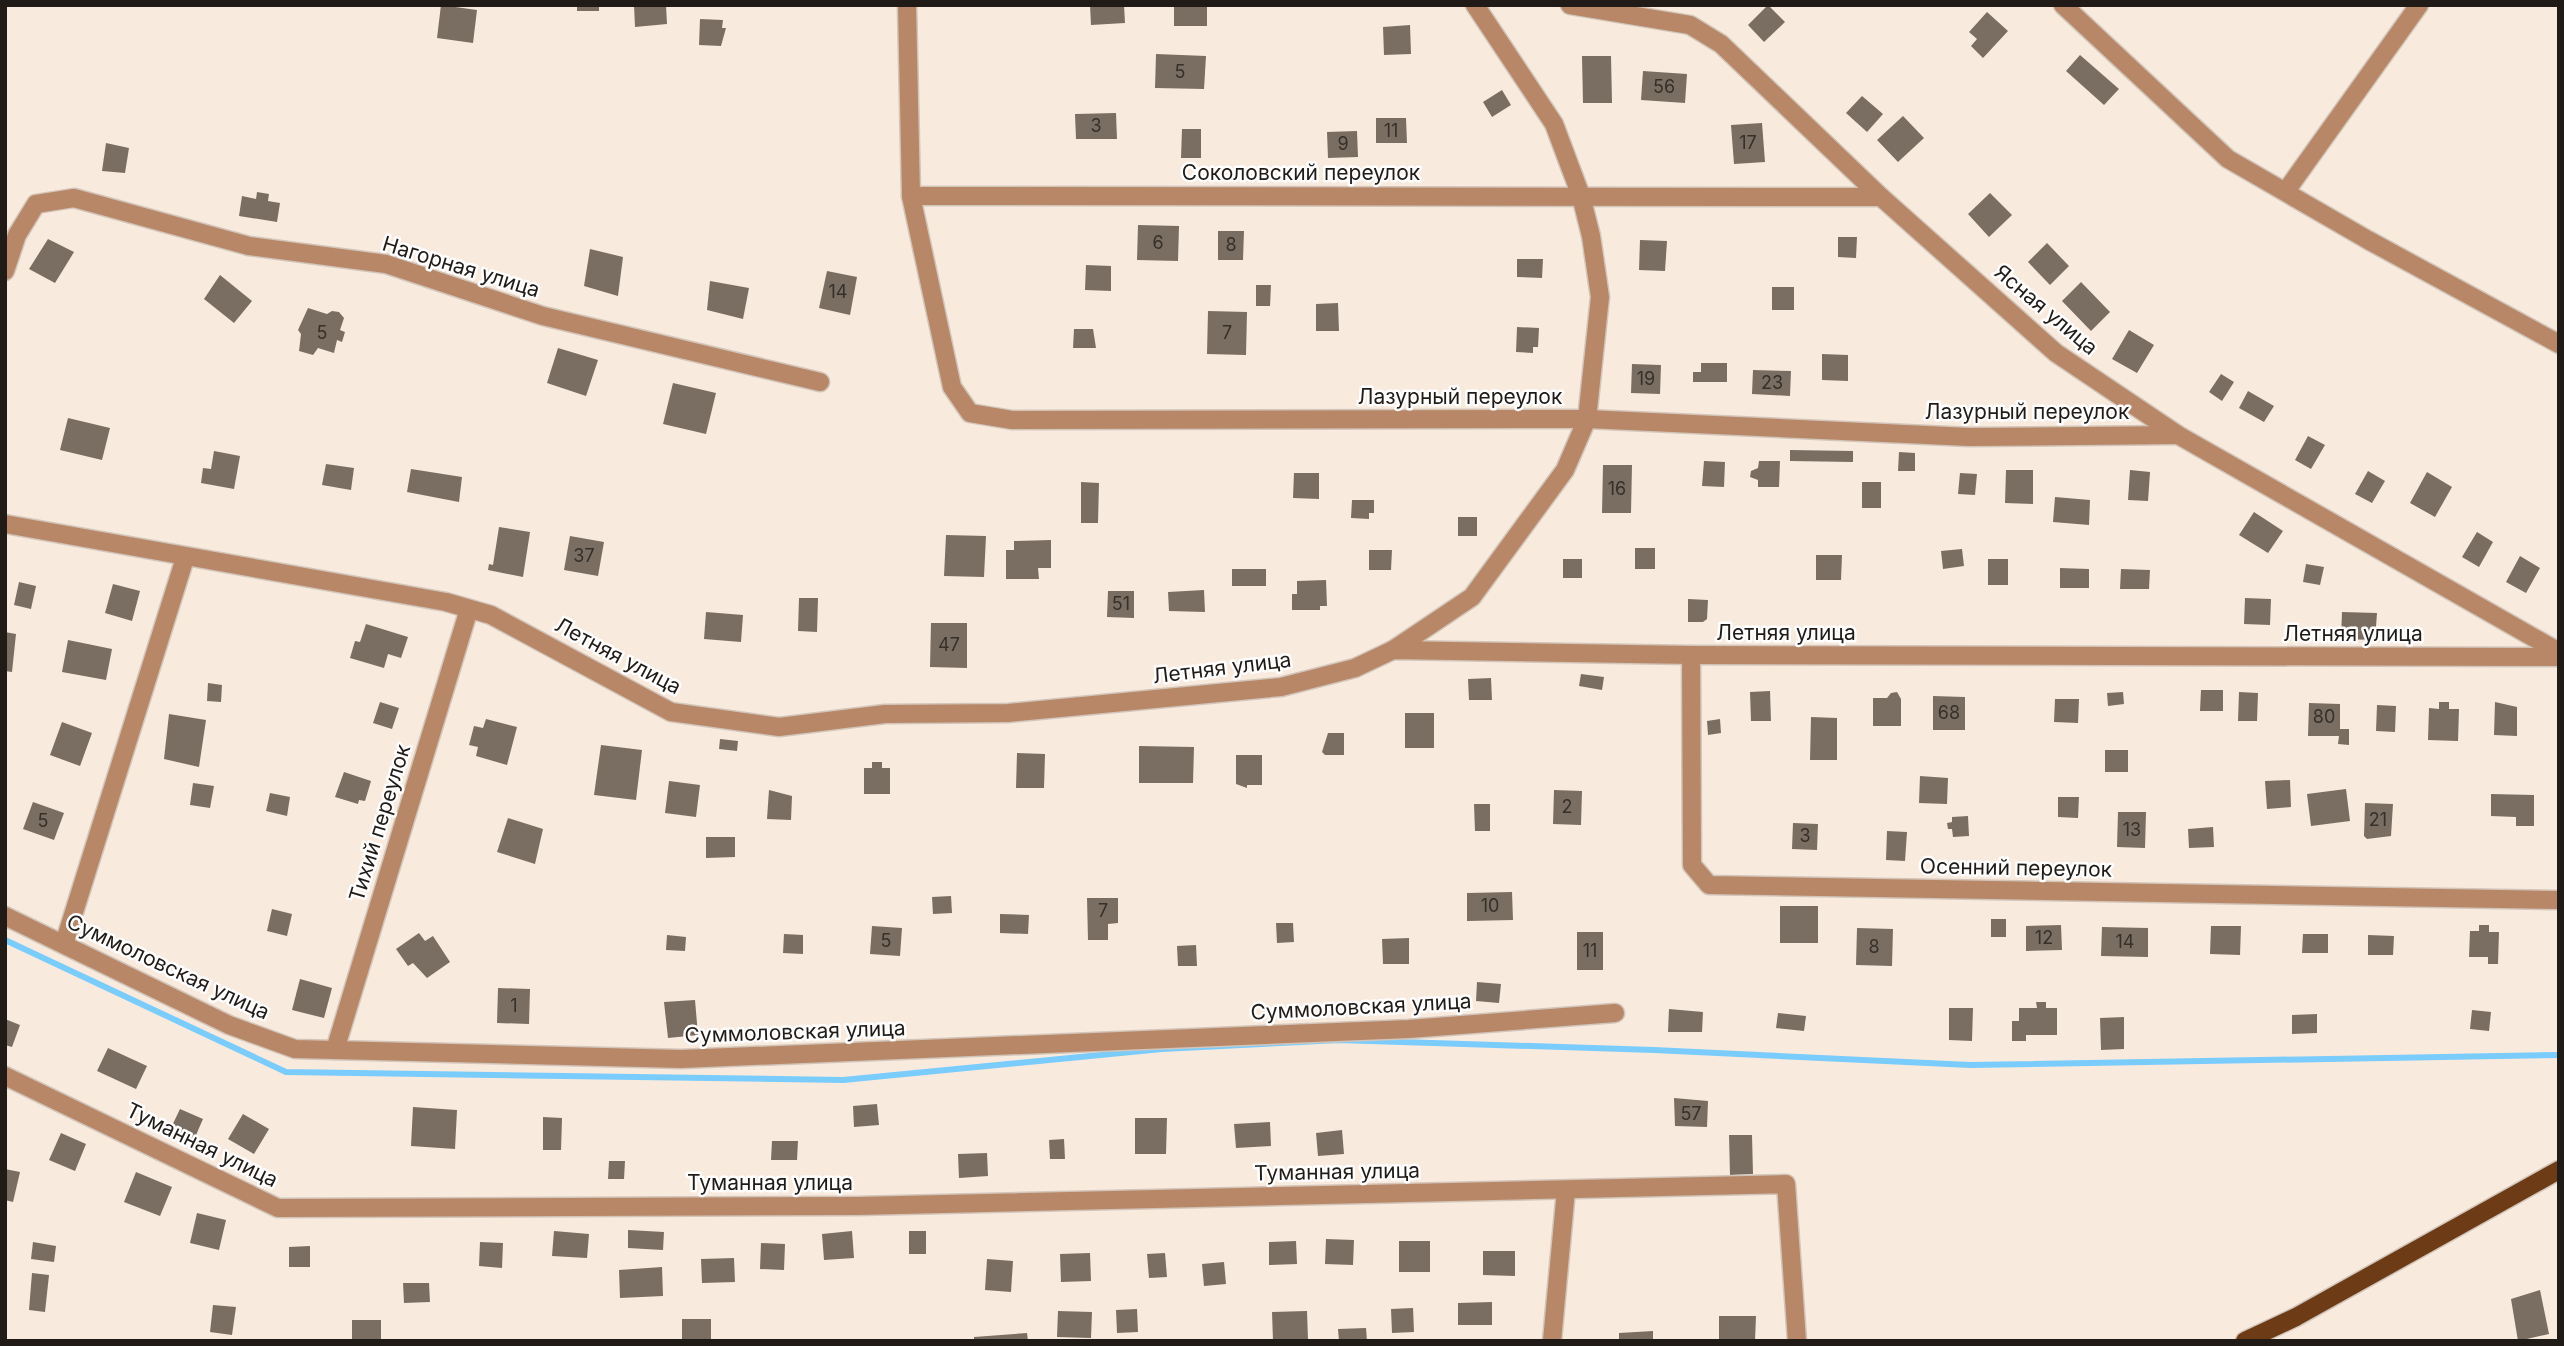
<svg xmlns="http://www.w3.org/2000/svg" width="2564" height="1346" viewBox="0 0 2564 1346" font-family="Inter,sans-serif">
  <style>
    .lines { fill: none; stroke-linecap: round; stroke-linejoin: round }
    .stream { stroke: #7accfd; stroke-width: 6 }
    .building { fill: #7a6e63 }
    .minor-casing { stroke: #d2c5ba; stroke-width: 21 }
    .major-casing { stroke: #d2c5ba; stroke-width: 21 }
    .minor { stroke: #b88767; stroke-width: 18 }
    .major { stroke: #6d3c17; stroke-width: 18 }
    .labels { text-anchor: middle; stroke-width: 5; stroke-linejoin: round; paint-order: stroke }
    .number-label { font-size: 18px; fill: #36302a }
    .street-label { font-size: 21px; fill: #201b17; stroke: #fff }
  </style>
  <rect width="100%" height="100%" fill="#f9eade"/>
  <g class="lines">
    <polyline class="stream" points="5,940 286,1072 843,1080 1162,1049 1339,1040 1654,1050 1970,1065 2559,1055"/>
  </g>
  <g class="building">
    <polygon points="441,5 477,10 473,43 437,38"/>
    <rect x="577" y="5" width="22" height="6"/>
    <polygon points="634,5 666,5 667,24 635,27"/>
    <polygon points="1090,5 1124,5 1125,23 1091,25"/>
    <rect x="1174" y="5" width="33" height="21"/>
    <polygon points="1768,5 1785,22 1764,42 1748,25"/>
    <polygon points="1987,12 2008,31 1983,58 1971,46 1977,39 1969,32"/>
    <polygon points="700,19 723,20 722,28 726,28 721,46 699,45"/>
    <polygon points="1410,25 1411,54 1384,55 1383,27"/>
    <polygon points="1156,54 1206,56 1204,89 1155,88"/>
    <polygon points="2080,55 2119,89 2104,105 2066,71"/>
    <polygon points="1582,56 1611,56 1612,103 1583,103"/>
    <polygon points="1643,71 1687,74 1685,103 1641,100"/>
    <polygon points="1502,90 1511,105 1492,117 1483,102"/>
    <polygon points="1862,96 1883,114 1867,132 1846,113"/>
    <polygon points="1116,113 1117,139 1076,139 1075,114"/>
    <polygon points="1903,116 1924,138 1898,162 1877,140"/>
    <polygon points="1376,118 1406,118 1407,143 1376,143"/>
    <polygon points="1762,123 1765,162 1734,164 1731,125"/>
    <polygon points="1182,129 1201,129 1201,158 1181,158"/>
    <polygon points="1357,131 1358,157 1328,158 1327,132"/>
    <polygon points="106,143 129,148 125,173 102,171"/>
    <polygon points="257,192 269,194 268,201 280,203 277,222 239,216 242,196 256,199"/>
    <polygon points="1990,193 2012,215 1989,237 1968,214"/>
    <polygon points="1138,225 1179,226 1178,261 1137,260"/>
    <polygon points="1218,231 1244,231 1243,260 1218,260"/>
    <polygon points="1838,237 1857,237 1856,258 1838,257"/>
    <polygon points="48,239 74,252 55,283 29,269"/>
    <polygon points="1640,240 1667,241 1665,271 1639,270"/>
    <polygon points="2047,243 2069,266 2050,285 2028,262"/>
    <polygon points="590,249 623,257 618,296 584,286"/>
    <polygon points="1517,259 1543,259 1542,278 1517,277"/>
    <polygon points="1086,265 1111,266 1111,291 1085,290"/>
    <polygon points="827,271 857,277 850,315 819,308"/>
    <polygon points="220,275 252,301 234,323 204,299"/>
    <polygon points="710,281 749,288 743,319 707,310"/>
    <polygon points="2081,282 2110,312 2091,331 2062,301"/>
    <polygon points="1256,285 1271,285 1270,306 1256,306"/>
    <rect x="1772" y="287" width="22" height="23"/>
    <polygon points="1338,303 1339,331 1316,331 1316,304"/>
    <polygon points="308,308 327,314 332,311 339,312 344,318 340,330 345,332 342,342 337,340 334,353 318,348 313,355 299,351 301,334 298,330"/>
    <polygon points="1208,311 1247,312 1246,355 1207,354"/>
    <polygon points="1517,327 1539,328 1538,347 1533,347 1533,353 1516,352"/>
    <polygon points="1074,329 1093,329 1096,348 1073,348"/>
    <polygon points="2129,330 2154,345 2137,373 2112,359"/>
    <polygon points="558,348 598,360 586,396 547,383"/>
    <polygon points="1822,354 1848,355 1848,381 1822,380"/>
    <polygon points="1701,363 1727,363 1727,382 1693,382 1693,372 1701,372"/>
    <polygon points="1632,364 1661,365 1660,394 1631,393"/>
    <polygon points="1753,370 1791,371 1790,396 1752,394"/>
    <polygon points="2221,374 2234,382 2222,401 2209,392"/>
    <polygon points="673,383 716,393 706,434 663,424"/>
    <polygon points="2248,391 2274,406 2264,422 2239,408"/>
    <polygon points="68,418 110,428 102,460 60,450"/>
    <polygon points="2308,436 2325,445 2311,469 2295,460"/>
    <polygon points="1790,450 1853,451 1853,462 1790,461"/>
    <polygon points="214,451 240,456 234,489 201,483 203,468 211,469"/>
    <polygon points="1899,452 1915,453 1915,471 1898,471"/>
    <polygon points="1704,461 1725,462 1724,487 1702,486"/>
    <polygon points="1759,461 1780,461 1779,487 1758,487 1758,480 1750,477 1751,471 1758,468"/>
    <polygon points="326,464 354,468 351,490 322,485"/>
    <polygon points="1603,465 1632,465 1631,513 1602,513"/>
    <polygon points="411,469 462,477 459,502 407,492"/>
    <polygon points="2006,470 2033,470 2033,504 2005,503"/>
    <polygon points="2130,470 2150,472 2148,501 2128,500"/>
    <polygon points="2368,471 2385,481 2372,503 2355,494"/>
    <polygon points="2427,472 2452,487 2435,517 2410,503"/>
    <polygon points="1294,473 1319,473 1319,499 1293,498"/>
    <polygon points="1960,473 1977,474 1975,495 1958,494"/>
    <polygon points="1081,482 1099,483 1098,523 1081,523"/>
    <rect x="1862" y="482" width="19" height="26"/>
    <polygon points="2055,497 2090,500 2089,525 2053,522"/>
    <polygon points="1352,500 1374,500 1374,513 1369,513 1369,519 1351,518"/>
    <polygon points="2254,512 2283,531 2268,553 2239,535"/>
    <rect x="1458" y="517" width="19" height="19"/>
    <polygon points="499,527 530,532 523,577 488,570 489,564 493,565"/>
    <polygon points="2477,532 2493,542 2479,567 2462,557"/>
    <polygon points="946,535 986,536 984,577 944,576"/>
    <polygon points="570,536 604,542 598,576 564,570"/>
    <polygon points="1051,540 1051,568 1038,568 1039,579 1006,579 1006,550 1014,550 1014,541"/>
    <rect x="1635" y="548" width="20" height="21"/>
    <polygon points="1962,549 1964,566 1943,569 1941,551"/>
    <polygon points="1369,550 1392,550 1391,570 1369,570"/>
    <polygon points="1816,555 1842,555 1841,580 1816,580"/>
    <polygon points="2520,556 2540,568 2526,593 2506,582"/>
    <rect x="1563" y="559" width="19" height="19"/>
    <rect x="1988" y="559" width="20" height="26"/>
    <polygon points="2306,564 2324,567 2320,585 2303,582"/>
    <polygon points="2060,568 2089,569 2089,588 2060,588"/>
    <rect x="1232" y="569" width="34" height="17"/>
    <polygon points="2121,569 2150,570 2149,589 2120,589"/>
    <polygon points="1326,580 1327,606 1320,606 1320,610 1292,610 1292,594 1297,594 1297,581"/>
    <polygon points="19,582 36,586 31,609 14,605"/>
    <polygon points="113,584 140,591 132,621 105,613"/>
    <polygon points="1204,590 1205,612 1169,611 1168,592"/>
    <polygon points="1108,591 1134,591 1134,618 1107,617"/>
    <polygon points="799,598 818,598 817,632 798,631"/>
    <polygon points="2245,598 2271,599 2270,625 2244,624"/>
    <polygon points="1688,599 1708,600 1707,619 1703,622 1688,622"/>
    <polygon points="706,612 743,615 741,642 704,639"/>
    <polygon points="2342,612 2377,613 2375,640 2341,639"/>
    <polygon points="931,623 967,623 967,668 930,667"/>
    <polygon points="366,624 408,637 401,658 388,654 384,668 350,658 355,641 360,642"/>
    <polygon points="5,632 16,634 12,672 5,671"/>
    <polygon points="68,640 112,649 106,680 62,672"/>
    <polygon points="1581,674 1604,677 1602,690 1579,686"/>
    <polygon points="1491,678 1492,700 1469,700 1468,679"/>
    <polygon points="208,683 222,685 221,702 207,701"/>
    <polygon points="2201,690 2223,690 2223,711 2200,711"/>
    <polygon points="1770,691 1771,721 1751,721 1750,692"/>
    <polygon points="1897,692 1901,699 1901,726 1873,726 1873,698 1887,698 1891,693"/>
    <polygon points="2123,692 2124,704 2108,706 2107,693"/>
    <polygon points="2239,692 2258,693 2257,721 2238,721"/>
    <polygon points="1933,696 1965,697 1965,730 1933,730"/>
    <polygon points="2055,699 2079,699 2078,723 2054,722"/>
    <polygon points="380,702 399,708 392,729 373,723"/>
    <polygon points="2439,702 2449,702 2449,709 2459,709 2458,741 2428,740 2429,708 2439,709"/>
    <polygon points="2495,702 2517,707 2517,736 2494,735"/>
    <polygon points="2309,703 2340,704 2340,729 2349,729 2349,745 2338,744 2339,736 2308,736"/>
    <polygon points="2377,705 2396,706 2395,732 2376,731"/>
    <rect x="1405" y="713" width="29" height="35"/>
    <polygon points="169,714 206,720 199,767 164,759"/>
    <polygon points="1811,717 1837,718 1837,760 1810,760"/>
    <polygon points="486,719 517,727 507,765 476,756 478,747 469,745 474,726 483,728"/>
    <polygon points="1720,719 1721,733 1708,735 1707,721"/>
    <polygon points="62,722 92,733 80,766 50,755"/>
    <polygon points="1328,733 1344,733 1344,755 1325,755 1322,752"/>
    <polygon points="720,739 738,741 737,751 719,749"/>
    <polygon points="601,745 642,750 636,800 594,795"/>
    <polygon points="1139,746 1194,747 1193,783 1139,783"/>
    <rect x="2105" y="750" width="23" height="22"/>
    <polygon points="1017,753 1045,754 1044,788 1016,788"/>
    <polygon points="1236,755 1262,755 1262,785 1247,785 1247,788 1236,784"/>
    <polygon points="872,762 882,762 882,768 890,768 890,794 864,794 864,768 872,768"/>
    <polygon points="344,772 371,781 365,801 359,800 358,804 335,797"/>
    <polygon points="1920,776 1948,778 1947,804 1919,803"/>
    <polygon points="2290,780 2291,807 2267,809 2265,781"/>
    <polygon points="669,781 700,785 696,817 665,813"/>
    <polygon points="193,783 214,786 210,808 190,805"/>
    <polygon points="2346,789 2350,821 2311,826 2307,794"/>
    <polygon points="769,790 792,796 791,820 767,819"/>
    <polygon points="1554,790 1582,791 1581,825 1553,824"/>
    <polygon points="270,793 290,797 287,816 266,811"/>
    <polygon points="2491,794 2534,795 2534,826 2516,826 2516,817 2491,816"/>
    <polygon points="2058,797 2079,797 2078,818 2058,817"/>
    <polygon points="33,802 64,813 54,840 23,829"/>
    <polygon points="2365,803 2393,804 2391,836 2367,839 2364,836"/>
    <polygon points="1474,804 1490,804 1490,831 1475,831"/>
    <polygon points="2118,812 2146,812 2145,848 2117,847"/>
    <polygon points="1968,816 1969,836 1953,837 1952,829 1948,829 1947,823 1952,822 1952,817"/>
    <polygon points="508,818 543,829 535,864 497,852"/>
    <polygon points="1793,823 1818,824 1817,850 1792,849"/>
    <polygon points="2213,827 2214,847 2189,848 2188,829"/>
    <polygon points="1887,831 1907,832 1905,861 1886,860"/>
    <polygon points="706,837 735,837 735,857 706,858"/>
    <polygon points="1512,892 1513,920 1467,921 1467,893"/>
    <polygon points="951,896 952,913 933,914 932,897"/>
    <polygon points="1087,898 1118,898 1118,923 1108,924 1108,940 1088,940"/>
    <rect x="1780" y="906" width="38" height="37"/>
    <polygon points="272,909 292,914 287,936 267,931"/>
    <polygon points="1000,914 1029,915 1028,934 1000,933"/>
    <rect x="1991" y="919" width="15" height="18"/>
    <polygon points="1276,923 1293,923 1294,942 1277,943"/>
    <polygon points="2061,925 2062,950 2026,951 2026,926"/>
    <polygon points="2479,925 2489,925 2489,932 2499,932 2498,964 2488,964 2488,957 2469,957 2470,931 2479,931"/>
    <polygon points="872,926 902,928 900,956 870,954"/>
    <polygon points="2211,926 2241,926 2240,955 2210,954"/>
    <polygon points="2102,927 2148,928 2148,957 2101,956"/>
    <polygon points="1857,928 1893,929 1892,966 1856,965"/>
    <rect x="1577" y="932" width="26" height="38"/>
    <polygon points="419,933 425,941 433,936 450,962 427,978 413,963 408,966 396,949"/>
    <polygon points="784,934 803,935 803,954 783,953"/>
    <polygon points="2303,934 2328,934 2328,953 2302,953"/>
    <polygon points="667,935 686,937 685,951 666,950"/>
    <polygon points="2368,935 2394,936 2393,955 2368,955"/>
    <polygon points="1409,938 1409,964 1383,964 1382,939"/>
    <polygon points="1196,945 1197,966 1178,966 1177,946"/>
    <polygon points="300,979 332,988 324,1018 292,1010"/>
    <polygon points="1477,982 1501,984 1499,1003 1476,1001"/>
    <polygon points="498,988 530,989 529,1024 497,1023"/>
    <polygon points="695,1000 698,1035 668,1038 664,1002"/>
    <polygon points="2036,1002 2046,1002 2046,1008 2057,1008 2057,1035 2026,1035 2026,1041 2012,1041 2012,1021 2019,1021 2019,1008 2037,1008"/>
    <polygon points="1949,1008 1973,1008 1972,1041 1949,1040"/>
    <polygon points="1669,1009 1703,1012 1702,1032 1668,1032"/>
    <polygon points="2472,1010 2491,1012 2489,1031 2470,1029"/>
    <polygon points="1778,1013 1806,1016 1804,1031 1776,1028"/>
    <polygon points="2317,1014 2317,1033 2292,1034 2292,1015"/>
    <polygon points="2124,1017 2124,1049 2101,1050 2100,1018"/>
    <polygon points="5,1019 20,1025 12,1047 5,1045"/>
    <polygon points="108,1048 147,1066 136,1089 97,1071"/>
    <polygon points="1674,1098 1708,1101 1707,1127 1675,1126"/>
    <polygon points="877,1104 879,1125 854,1127 853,1106"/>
    <polygon points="413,1107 457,1110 455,1149 411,1146"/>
    <polygon points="180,1109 203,1119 193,1142 169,1132"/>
    <polygon points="243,1114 269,1129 254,1154 228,1139"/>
    <polygon points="543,1117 562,1118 561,1150 543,1150"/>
    <polygon points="1135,1118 1167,1118 1166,1154 1135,1154"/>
    <polygon points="1270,1122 1271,1146 1236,1148 1234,1124"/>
    <polygon points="1342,1130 1344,1154 1318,1156 1316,1133"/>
    <polygon points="61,1133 86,1144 75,1171 49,1160"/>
    <polygon points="1729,1135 1752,1135 1753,1174 1730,1175"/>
    <polygon points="1064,1139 1065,1159 1050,1159 1049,1140"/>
    <polygon points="772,1141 798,1141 797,1160 771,1160"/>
    <polygon points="987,1153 988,1176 959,1178 958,1154"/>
    <polygon points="609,1161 625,1161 624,1179 608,1179"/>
    <polygon points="5,1169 20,1172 13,1202 5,1200"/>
    <polygon points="136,1172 172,1187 160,1216 124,1202"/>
    <polygon points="197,1213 226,1220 219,1250 190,1243"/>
    <polygon points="628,1230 664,1232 663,1250 628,1248"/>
    <polygon points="554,1231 589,1234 587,1258 552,1256"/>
    <polygon points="852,1231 854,1258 824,1260 822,1234"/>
    <rect x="909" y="1231" width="17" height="23"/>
    <polygon points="1326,1239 1354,1240 1353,1265 1325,1264"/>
    <polygon points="1296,1241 1297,1264 1269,1265 1269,1242"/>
    <rect x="1399" y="1241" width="31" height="31"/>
    <polygon points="33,1242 56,1246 54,1262 31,1259"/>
    <polygon points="480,1242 503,1243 502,1268 479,1266"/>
    <polygon points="761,1243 785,1244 784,1270 760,1269"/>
    <polygon points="310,1246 310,1267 289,1267 289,1247"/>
    <polygon points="1483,1251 1515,1251 1515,1276 1483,1275"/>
    <polygon points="1090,1253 1091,1281 1061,1282 1060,1254"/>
    <polygon points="1165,1253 1167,1277 1149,1278 1147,1254"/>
    <polygon points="734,1258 735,1282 702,1283 701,1259"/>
    <polygon points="987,1259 1013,1261 1011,1292 985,1290"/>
    <polygon points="1224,1262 1226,1284 1204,1286 1202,1264"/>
    <polygon points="662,1267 663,1296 620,1298 619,1270"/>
    <polygon points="32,1273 49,1275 45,1312 29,1310"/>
    <polygon points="403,1283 429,1283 430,1302 404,1303"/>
    <polygon points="2540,1290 2549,1334 2518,1341 2511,1299"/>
    <polygon points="1492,1302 1492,1325 1458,1325 1458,1303"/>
    <polygon points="213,1305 236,1307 232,1335 210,1332"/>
    <polygon points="1413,1308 1414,1332 1392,1333 1391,1309"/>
    <polygon points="1137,1309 1138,1332 1117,1333 1116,1310"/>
    <polygon points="1058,1311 1092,1312 1091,1338 1057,1337"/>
    <polygon points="1307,1311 1308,1340 1273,1341 1272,1312"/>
    <polygon points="1719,1316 1756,1316 1755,1341 1719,1341"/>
    <rect x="682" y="1319" width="29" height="22"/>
    <rect x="352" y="1320" width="29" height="21"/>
    <polygon points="1366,1328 1367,1341 1339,1341 1338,1329"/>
    <polygon points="1653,1331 1653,1341 1619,1341 1619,1333"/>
    <polygon points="1027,1333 1028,1341 974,1341 974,1337"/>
  </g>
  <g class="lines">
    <defs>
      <g id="minor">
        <polyline points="907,5 911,196 1881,197"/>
        <polyline points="1570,5 1690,25 1721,44 1881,197 2056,353 2178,435 2559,652"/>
        <polyline points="2063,5 2228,159 2368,240 2559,344"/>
        <polyline points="2286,191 2419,5"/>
        <polyline points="911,196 952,387 970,413 1012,420 1587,419 1969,437 2178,435"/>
        <polyline points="5,271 17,235 36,204 74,198 249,246 386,264 543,316 820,382"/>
        <polyline points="5,524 446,602 491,615 671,712 779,727 885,714 1008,713 1281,687 1355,668 1393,650 1691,655 2559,657"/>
        <polyline points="1393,650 1472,597 1565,470 1587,419 1600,297 1591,236 1581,196 1554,124 1475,5"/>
        <polyline points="1691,655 1692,865 1709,885 2559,900"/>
        <polyline points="5,916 229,1025 295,1049 681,1059 1409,1029 1615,1013"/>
        <polyline points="64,944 185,558"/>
        <polyline points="335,1050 469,609"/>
        <polyline points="5,1076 278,1208 857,1206 1786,1184 1797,1341"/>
        <polyline points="1552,1341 1566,1190"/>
      </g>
      <polyline id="major" points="2245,1341 2296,1317 2559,1170"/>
    </defs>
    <use href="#minor" class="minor-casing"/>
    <use href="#major" class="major-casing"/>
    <use href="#minor" class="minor"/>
    <use href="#major" class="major"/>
  </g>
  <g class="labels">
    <g class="number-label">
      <text x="1180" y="78">5</text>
      <text x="1664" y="93">56</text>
      <text x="1096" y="132">3</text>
      <text x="1391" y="137">11</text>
      <text x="1748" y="149">17</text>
      <text x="1343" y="150">9</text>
      <text x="1158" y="249">6</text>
      <text x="1231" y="251">8</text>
      <text x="838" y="298">14</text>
      <text x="322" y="339">5</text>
      <text x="1227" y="339">7</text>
      <text x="1646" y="385">19</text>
      <text x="1772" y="389">23</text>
      <text x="1617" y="495">16</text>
      <text x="584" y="562">37</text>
      <text x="1121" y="610">51</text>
      <text x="949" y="651">47</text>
      <text x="1949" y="719">68</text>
      <text x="2324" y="723">80</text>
      <text x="1567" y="813">2</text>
      <text x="2378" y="826">21</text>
      <text x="43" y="827">5</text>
      <text x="2132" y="836">13</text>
      <text x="1805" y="842">3</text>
      <text x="1490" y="912">10</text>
      <text x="1103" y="917">7</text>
      <text x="2044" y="944">12</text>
      <text x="886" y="947">5</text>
      <text x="2125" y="948">14</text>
      <text x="1874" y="953">8</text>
      <text x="1590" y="957">11</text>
      <text x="514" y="1012">1</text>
      <text x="1691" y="1120">57</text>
    </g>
    <g class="street-label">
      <text x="1301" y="180">Соколовский переулок</text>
      <text transform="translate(461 267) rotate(17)" y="7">Нагорная улица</text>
      <text transform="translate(2046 310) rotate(40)" y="7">Ясная улица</text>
      <text x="1460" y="404">Лазурный переулок</text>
      <text x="2027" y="419">Лазурный переулок</text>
      <text x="1786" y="640">Летняя улица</text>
      <text x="2353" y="641">Летняя улица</text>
      <text transform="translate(618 656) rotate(28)" y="7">Летняя улица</text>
      <text transform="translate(1222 668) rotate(-7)" y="7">Летняя улица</text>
      <text transform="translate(380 823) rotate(-73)" y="7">Тихий переулок</text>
      <text transform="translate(2016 868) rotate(1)" y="7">Осенний переулок</text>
      <text transform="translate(168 967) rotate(25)" y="7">Суммоловская улица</text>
      <text transform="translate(1361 1007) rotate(-3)" y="7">Суммоловская улица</text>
      <text transform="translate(795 1032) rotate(-2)" y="7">Суммоловская улица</text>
      <text transform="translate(202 1145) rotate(26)" y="7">Туманная улица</text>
      <text transform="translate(1337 1172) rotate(-1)" y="7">Туманная улица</text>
      <text x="770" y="1190">Туманная улица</text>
    </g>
  </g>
  <rect width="2564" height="1346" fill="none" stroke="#201b17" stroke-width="14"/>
</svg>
